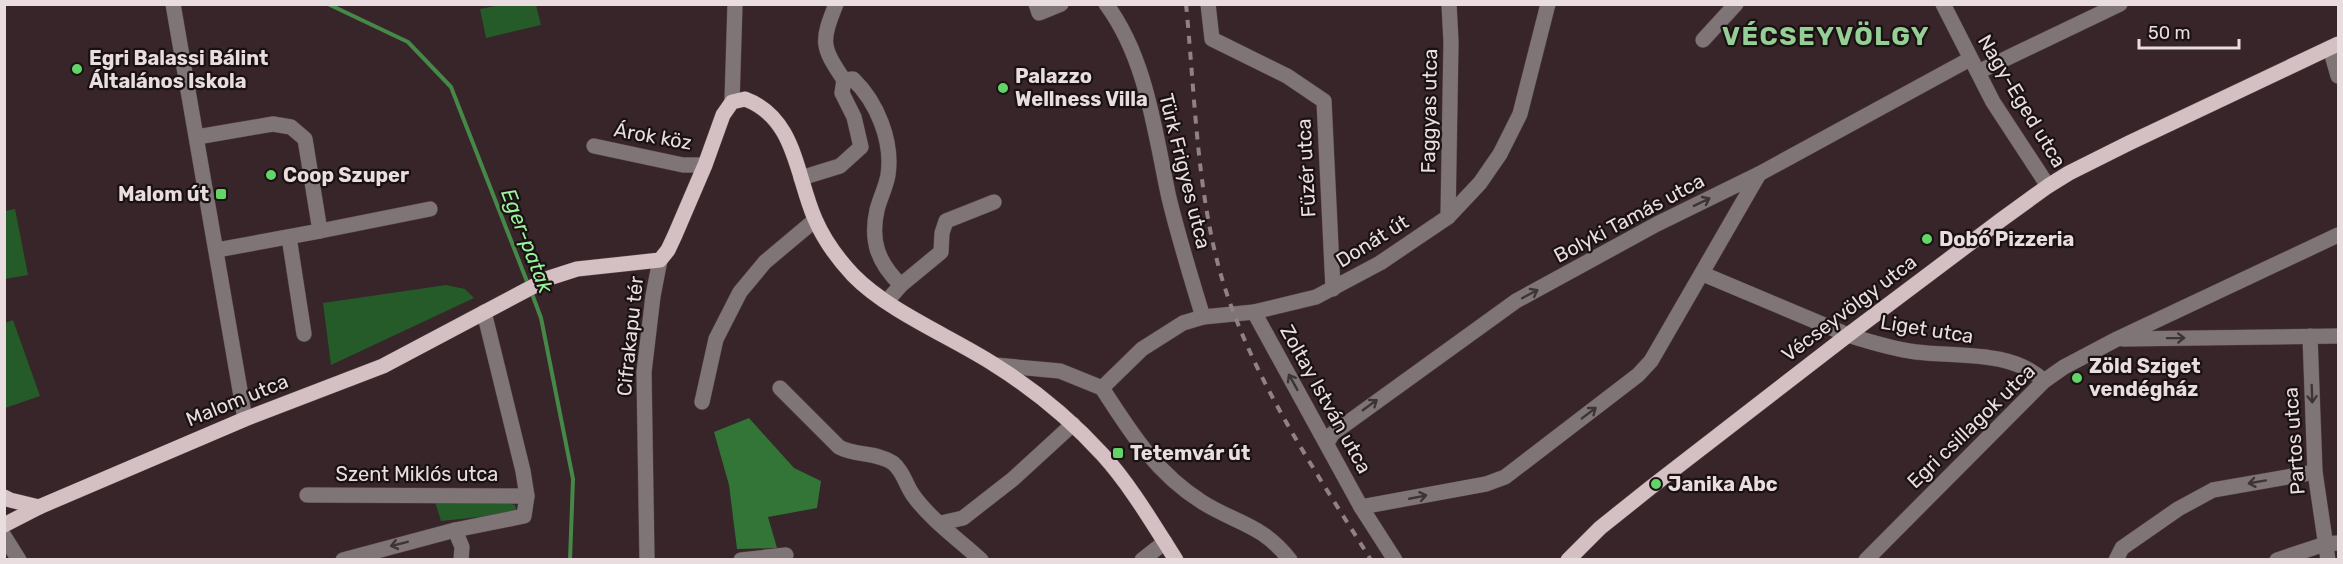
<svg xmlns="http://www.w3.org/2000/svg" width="2343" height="564" viewBox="0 0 2343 564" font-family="Rubik,sans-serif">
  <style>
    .green { fill: #255b28 }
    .forest { fill: #327536 }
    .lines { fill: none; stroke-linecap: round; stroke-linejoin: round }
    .stream { stroke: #458848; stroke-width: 4 }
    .minor-casing { stroke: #544246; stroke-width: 16 }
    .major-casing { stroke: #544246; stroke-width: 16 }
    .minor { stroke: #7f7577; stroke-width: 15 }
    .major { stroke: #d4bfc3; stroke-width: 15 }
    .rail { stroke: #908184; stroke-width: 4; stroke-dasharray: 8 8; stroke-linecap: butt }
    .oneway { stroke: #3d3435 }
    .poi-dot { fill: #63d468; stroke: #191112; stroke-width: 2 }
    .labels { text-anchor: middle; stroke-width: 4.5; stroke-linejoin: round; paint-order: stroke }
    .poi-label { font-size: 20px; font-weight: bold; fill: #eadddf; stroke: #191112; text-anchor: start }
    .street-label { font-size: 20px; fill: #eadddf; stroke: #191112 }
    .water-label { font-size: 21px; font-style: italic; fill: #9af39b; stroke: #191112 }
    .district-label { font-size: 26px; font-weight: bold; letter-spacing: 1.5px; fill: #96cf96; stroke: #191112 }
  </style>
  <rect width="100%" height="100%" fill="#372529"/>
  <g class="green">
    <polygon points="501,5 536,5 541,25 486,38 480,9"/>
    <polygon points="15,209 28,275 5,279 5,211"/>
    <polygon points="446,285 465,289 474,298 331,365 323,303"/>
    <polygon points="13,320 40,396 5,408 5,323"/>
    <polygon points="435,502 511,504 515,505 517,513 441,521"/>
  </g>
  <polygon class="forest" points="749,418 794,468 821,481 817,508 768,517 777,548 737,549 729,485 714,432"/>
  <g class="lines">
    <g class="stream">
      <polyline points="328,4 408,42 451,87 528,284"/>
      <polyline points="531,291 541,318 573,479 570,560"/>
    </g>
    <defs>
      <g id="minor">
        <polyline points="173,4 245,419"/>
        <path d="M836 4C821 42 821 46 844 80"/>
        <polyline points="1036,4 1039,13 1061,4"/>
        <path d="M1106 4C1147 59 1155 134 1169 198 1179 239 1191 278 1203 317"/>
        <polyline points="1208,4 1212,39 1287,76 1324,101 1333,289"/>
        <polyline points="1943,4 1993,102 2048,186"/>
        <polyline points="1703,40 1736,4"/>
        <polyline points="2330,48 2338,76"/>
        <polyline points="1978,72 2120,4"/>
        <polyline points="732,102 735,4"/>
        <polyline points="197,137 273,124 291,127 305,139 320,231 217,250"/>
        <polyline points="594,146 683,165 705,165"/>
        <path d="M801 178 840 166 861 147 854 117 842 93 844 80 853 79C877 102 893 141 888 175 886 187 880 198 877 210 870 241 878 263 901 285"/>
        <polyline points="1448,217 1451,42 1449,4"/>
        <polyline points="320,231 430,209"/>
        <polyline points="289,237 304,334"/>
        <path d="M1703 274 1848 335C1870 342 1893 349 1916 352 1958 357 2012 350 2044 381"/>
        <polyline points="887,301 901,285 941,252 942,233 946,221 994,202"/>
        <polyline points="1254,312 1361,507 1395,560"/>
        <polyline points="2310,336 2315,472 2328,560"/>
        <polyline points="2123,339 2338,336"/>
        <polyline points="995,365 1060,371 1102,388"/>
        <path d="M780 388 839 447C855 456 877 452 893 463 904 472 905 484 913 495 929 518 959 540 981 560"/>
        <polyline points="1102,388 1142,349 1183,323 1203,317 1254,312 1316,297 1380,263 1448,217 1480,183 1500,154 1520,114 1548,4"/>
        <path d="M1102 388C1131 433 1156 473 1202 502 1237 524 1262 524 1290 560"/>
        <polyline points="702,402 716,339 740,292 765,262 815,220"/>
        <polyline points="1327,443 1332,434 1516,301 1657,224 1759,174 1970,59"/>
        <polyline points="307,495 527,496"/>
        <polyline points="1361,507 1486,484 1505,477 1638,375 1651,361 1759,174"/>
        <polyline points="941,523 963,518 1013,479 1073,424"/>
        <polyline points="455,530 462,547 461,560"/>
        <polyline points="4,536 19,560"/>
        <polyline points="343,560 455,530 524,516 527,496 523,471 484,312"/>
        <polyline points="647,560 644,372 653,296 660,260"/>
        <polyline points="741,560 786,555"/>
        <polyline points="1142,560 1165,542"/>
        <polyline points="1866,560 2044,381 2064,367 2117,339 2338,235"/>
        <polyline points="2116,560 2122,548 2178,509 2213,490 2315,472"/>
        <polyline points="2277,560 2325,544 2338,543"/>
      </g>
      <g id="major">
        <polyline points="4,497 10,500 39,507"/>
        <path d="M4 525 39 507 245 419 383 366 549 278 577 269 660 260 668 250 675 235 705 165 723 115 732 102 745 99C796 118 796 176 815 219 824 240 838 259 853 275 889 312 952 337 995 365 1035 390 1072 421 1103 455 1131 486 1153 524 1176 560"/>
        <polyline points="1568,560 1600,528 1650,488 1848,335 2001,220 2048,186 2069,173 2129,143 2338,44"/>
      </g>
    </defs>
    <use href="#minor" class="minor-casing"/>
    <use href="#major" class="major-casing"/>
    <use href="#minor" class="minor"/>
    <use href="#major" class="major"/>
    <path class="rail" d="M1186 4C1194 85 1196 169 1214 248 1239 360 1311 464 1371 560"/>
  </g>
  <defs><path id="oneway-shaft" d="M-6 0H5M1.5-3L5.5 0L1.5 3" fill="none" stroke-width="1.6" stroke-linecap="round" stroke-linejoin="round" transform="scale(1.5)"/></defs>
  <g class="oneway">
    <use href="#oneway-shaft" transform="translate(1702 202) rotate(-26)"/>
    <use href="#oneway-shaft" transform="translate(1530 294) rotate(-28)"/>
    <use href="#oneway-shaft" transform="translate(2176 338) rotate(-1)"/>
    <use href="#oneway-shaft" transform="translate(1293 382) rotate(-119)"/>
    <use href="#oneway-shaft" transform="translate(2312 394) rotate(88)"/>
    <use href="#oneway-shaft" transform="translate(1370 405) rotate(-36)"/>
    <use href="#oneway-shaft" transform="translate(1589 413) rotate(-37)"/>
    <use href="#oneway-shaft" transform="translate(2257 482) rotate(170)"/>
    <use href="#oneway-shaft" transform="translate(1418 497) rotate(-11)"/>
    <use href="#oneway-shaft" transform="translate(399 544) rotate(166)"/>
  </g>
  <g class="poi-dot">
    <circle cx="77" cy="69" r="6"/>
    <circle cx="1003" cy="88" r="6"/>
    <circle cx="271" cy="175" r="6"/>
    <rect x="215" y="188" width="12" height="12" rx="3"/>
    <circle cx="1927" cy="239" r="6"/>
    <circle cx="2077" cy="378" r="6"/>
    <rect x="1112" y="447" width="12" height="12" rx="3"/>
    <circle cx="1656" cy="484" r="6"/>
  </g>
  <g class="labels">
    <g class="poi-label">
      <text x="89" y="65">Egri Balassi Bálint<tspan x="89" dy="23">Általános Iskola</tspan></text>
      <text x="1015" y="83">Palazzo<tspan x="1015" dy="23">Wellness Villa</tspan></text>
      <text x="283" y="182">Coop Szuper</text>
      <text x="209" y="201" text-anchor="end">Malom út</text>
      <text x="1939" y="246">Dobó Pizzeria</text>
      <text x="2089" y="373">Zöld Sziget<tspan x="2089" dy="23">vendégház</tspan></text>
      <text x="1130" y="460">Tetemvár út</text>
      <text x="1668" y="491">Janika Abc</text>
    </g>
    <g class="street-label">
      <text transform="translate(2022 101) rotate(59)" y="7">Nagy-Eged utca</text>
      <text transform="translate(1429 111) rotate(-89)" y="7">Faggyas utca</text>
      <text transform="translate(653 136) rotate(10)" y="7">Árok köz</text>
      <text transform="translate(1306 168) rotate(-93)" y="7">Füzér utca</text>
      <text transform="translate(1185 171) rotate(76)" y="7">Türk Frigyes utca</text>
      <text transform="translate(1629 218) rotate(-28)" y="7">Bolyki Tamás utca</text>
      <text transform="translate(1372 241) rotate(-32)" y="7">Donát út</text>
      <text transform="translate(1849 308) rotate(-37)" y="7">Vécseyvölgy utca</text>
      <text transform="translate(1927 329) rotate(9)" y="7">Liget utca</text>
      <text transform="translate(630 336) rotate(-84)" y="7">Cifrakapu tér</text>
      <text transform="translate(1326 399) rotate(61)" y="7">Zoltay István utca</text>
      <text transform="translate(237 400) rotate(-22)" y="7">Malom utca</text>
      <text transform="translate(1971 426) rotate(-44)" y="7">Egri csillagok utca</text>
      <text transform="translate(2294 441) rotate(-94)" y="7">Partos utca</text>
      <text x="417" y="481">Szent Miklós utca</text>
    </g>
    <g class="water-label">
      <text transform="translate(527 241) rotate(69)" y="7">Eger-patak</text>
    </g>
    <g class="district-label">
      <text x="1826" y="45">VÉCSEYVÖLGY</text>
    </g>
  </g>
  <rect width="2343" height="564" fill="none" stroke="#eadddf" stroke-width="12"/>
  <path d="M2139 39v9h100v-9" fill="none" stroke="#eadddf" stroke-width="3"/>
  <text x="2148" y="39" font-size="18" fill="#eadddf" stroke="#191112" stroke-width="4.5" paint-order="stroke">50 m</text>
</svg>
